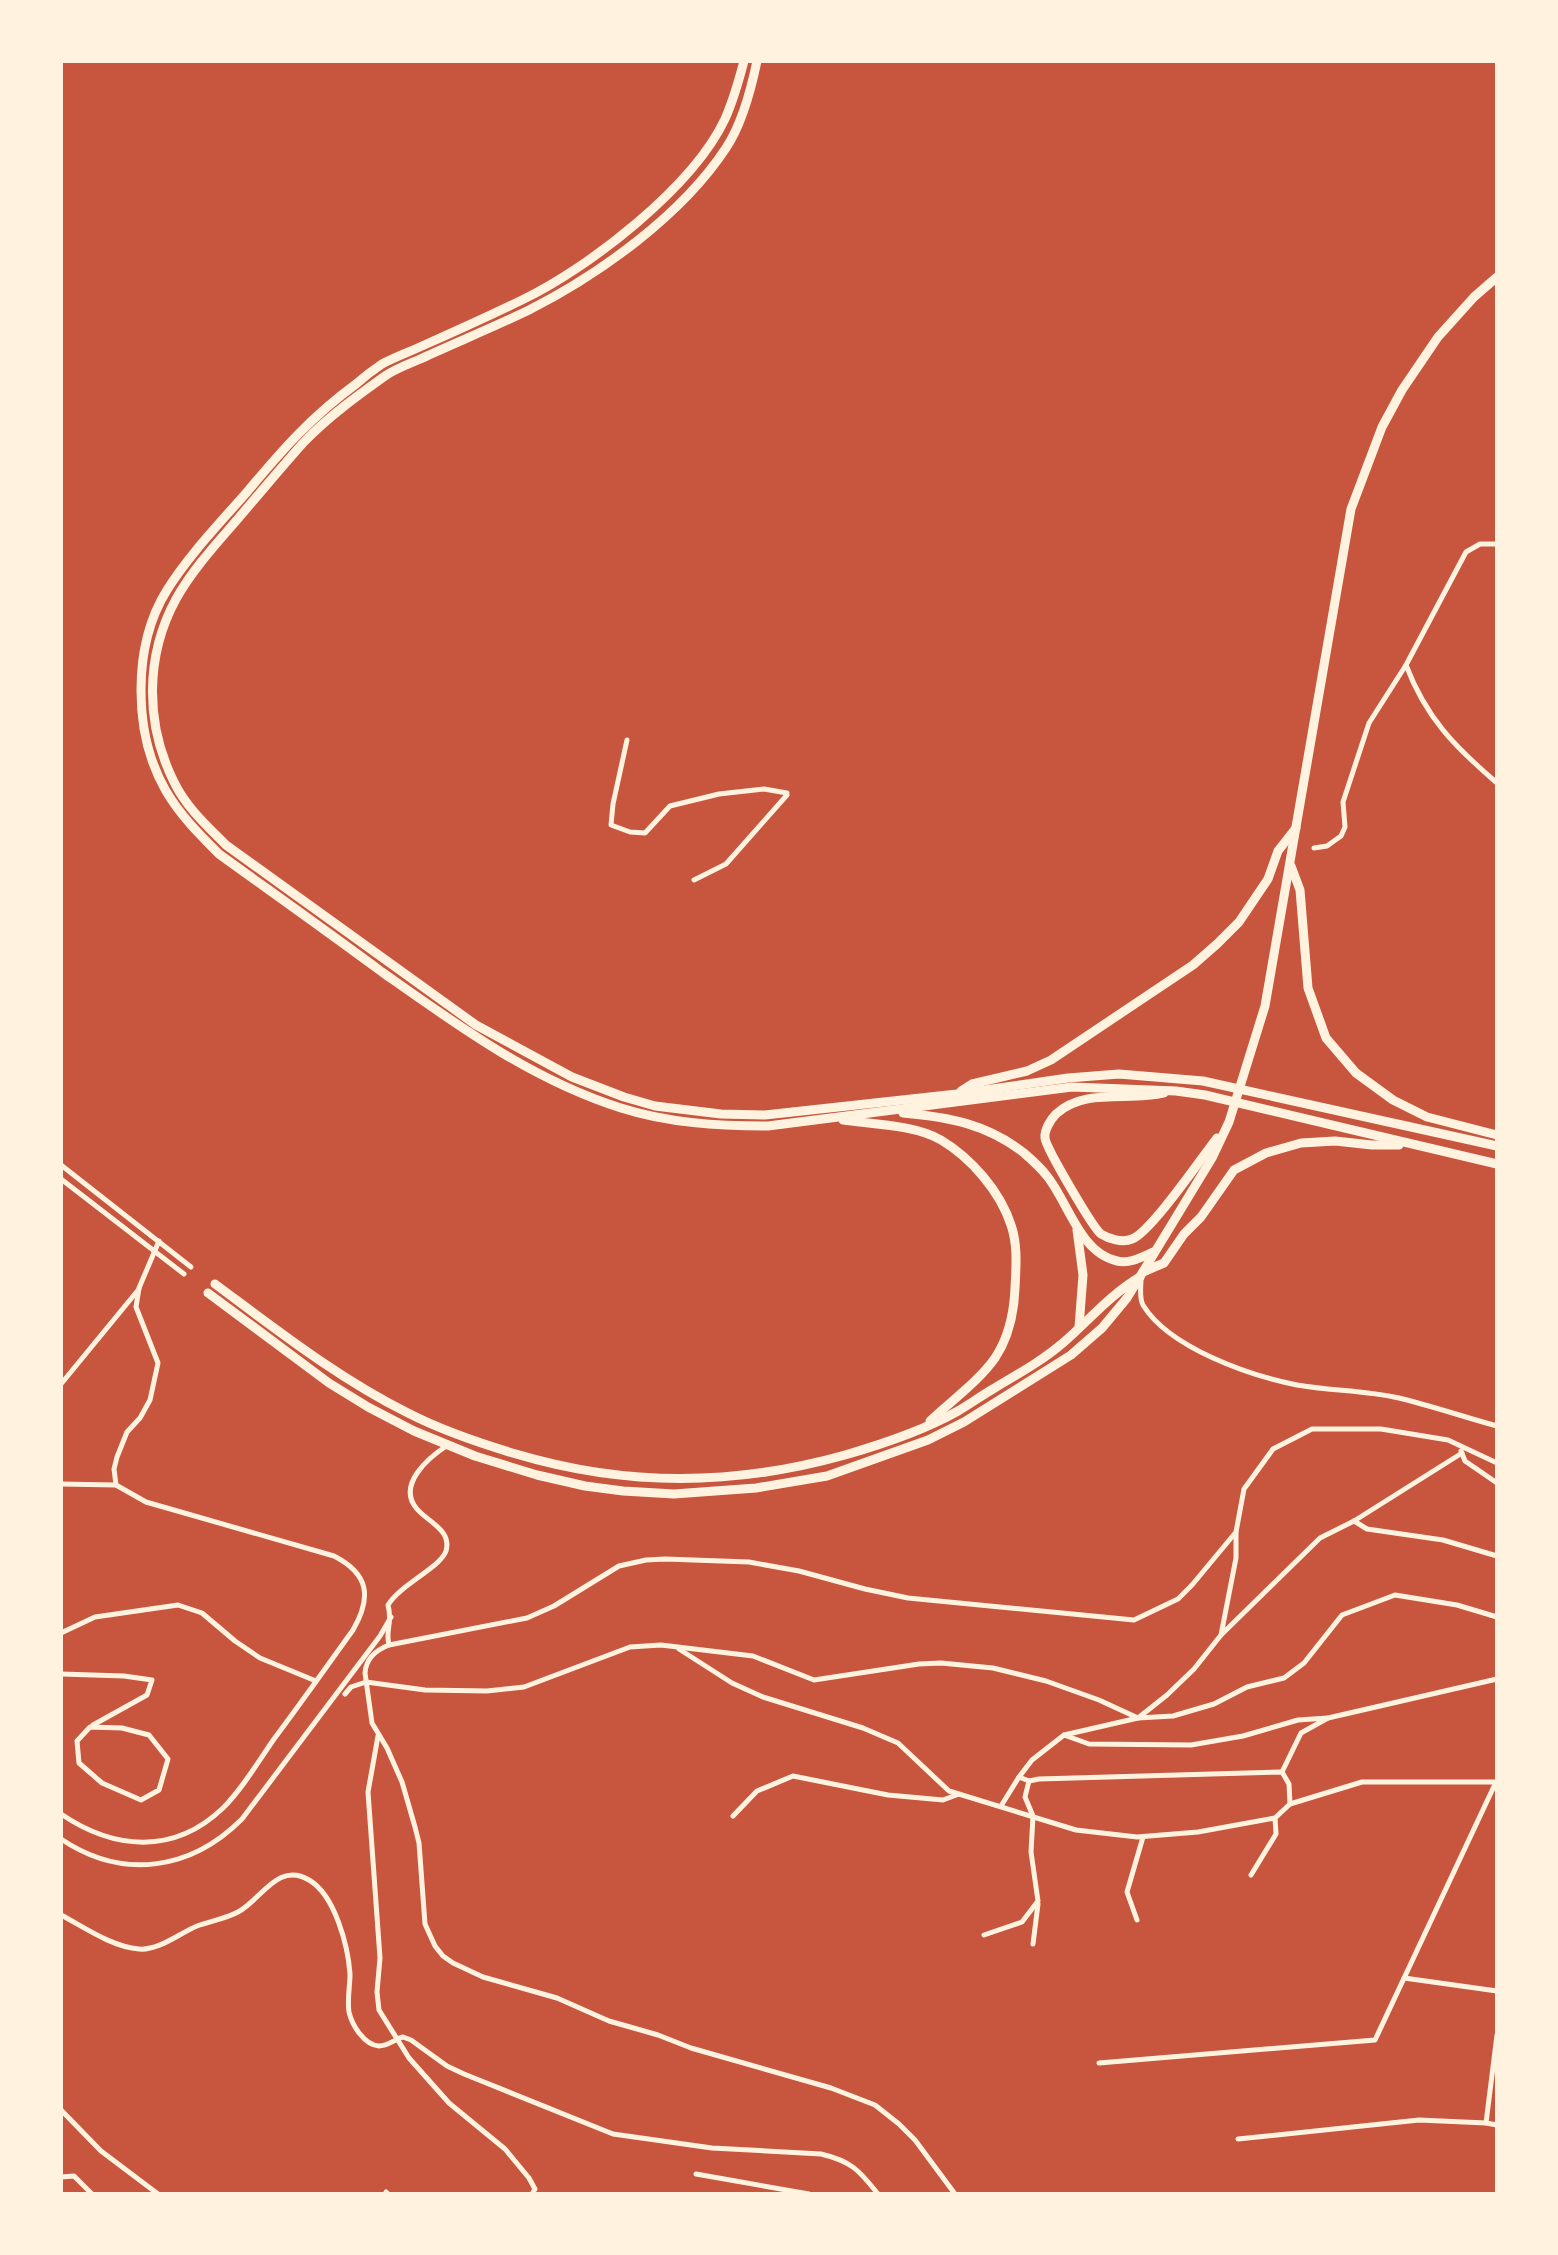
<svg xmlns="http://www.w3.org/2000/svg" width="1558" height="2255" viewBox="0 0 1558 2255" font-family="Raleway,sans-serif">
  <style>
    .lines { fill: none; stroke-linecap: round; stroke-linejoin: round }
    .minor { stroke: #fff3e0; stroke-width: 5 }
    .primary { stroke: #fff3e0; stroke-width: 9 }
  </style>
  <rect width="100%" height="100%" fill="#c8553d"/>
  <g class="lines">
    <g class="minor">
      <path d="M1406 665C1426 718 1455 747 1497 783"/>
      <polyline points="627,740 613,804 611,825 630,832 645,833 670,806 719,794 764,789 787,793"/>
      <polyline points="1314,848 1327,846 1341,836 1345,827 1343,802 1369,723 1406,665 1466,552 1480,544 1497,544"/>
      <polyline points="694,880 726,864 787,795"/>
      <polyline points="61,1165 191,1267"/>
      <polyline points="61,1179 184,1274"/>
      <path d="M1141 1279C1141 1287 1139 1298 1143 1305 1169 1348 1251 1376 1297 1385 1331 1391 1365 1390 1399 1398 1432 1406 1464 1417 1497 1426"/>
      <polyline points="61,1384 139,1289"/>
      <polyline points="1461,1451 1465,1461 1497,1483"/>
      <polyline points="61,1484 116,1485"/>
      <polyline points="1354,1521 1367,1529 1443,1540 1497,1556"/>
      <polyline points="61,1633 95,1617 178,1605 202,1613 235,1641 260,1658 316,1681"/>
      <polyline points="1221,1635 1320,1538 1354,1521 1462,1453"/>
      <path d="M389 1645C385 1629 393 1623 388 1605 401 1584 440 1568 446 1551 452 1530 428 1522 417 1509 396 1485 429 1457 448 1445"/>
      <polyline points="679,1649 732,1683 763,1697 863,1728 898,1743 949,1791 1076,1830 1137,1837 1198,1832 1275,1818 1290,1804 1289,1784 1282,1772 1039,1779 1029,1781 1025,1797 1033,1816 1031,1852 1038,1901 1022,1922 984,1935"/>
      <polyline points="61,1674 124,1676 152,1680 147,1695 93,1725"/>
      <polyline points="345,1694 351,1687 366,1682 425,1690 487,1691 524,1687 630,1647 661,1645 753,1656 814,1680 919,1664 941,1663 993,1668 1046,1681 1099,1700 1138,1718 1167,1695 1194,1669 1221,1635 1236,1558 1236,1533"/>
      <polygon points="90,1727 122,1728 149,1735 168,1759 159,1790 141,1800 102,1783 79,1763 77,1741"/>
      <polyline points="1064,1735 1089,1744 1191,1745 1243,1736 1298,1720 1328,1718"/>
      <polyline points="378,1736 368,1792 380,1958 377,1992 379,2010 409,2058 449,2103 505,2149 529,2178 535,2189 532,2194"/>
      <polyline points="1282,1772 1301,1733 1328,1718 1497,1679"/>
      <polyline points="1019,1777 1032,1760 1064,1735 1138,1718 1173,1716 1214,1704 1247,1687 1284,1678 1304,1663 1342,1615 1395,1595 1457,1605 1497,1617"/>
      <polyline points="1001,1806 1019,1777 1029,1781"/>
      <path d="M61 1814C114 1850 174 1855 223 1808 243 1788 258 1762 274 1739 301 1703 327 1666 353 1630 372 1597 369 1574 334 1556L146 1502 116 1485 114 1469 117 1457 127 1432 140 1418 150 1400 158 1363 136 1307 139 1288 159 1241"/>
      <polyline points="733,1816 757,1791 793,1776 888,1795 943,1800 959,1794"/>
      <path d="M61 1839C122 1880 190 1871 242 1819L380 1636 391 1617"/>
      <polyline points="1251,1875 1276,1834 1275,1818"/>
      <path d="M61 1915C84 1927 112 1947 139 1949 158 1951 180 1933 197 1926 210 1921 225 1919 238 1912 261 1900 278 1861 309 1880 335 1895 348 1946 350 1974 350 1986 347 2000 349 2012 352 2025 364 2045 379 2046 388 2046 395 2039 403 2037L411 2040 447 2066 464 2074 613 2134 712 2148 821 2154C851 2161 859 2170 878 2194"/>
      <polyline points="1137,1920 1127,1892 1143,1837"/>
      <polyline points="1033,1944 1038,1904"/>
      <polyline points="1404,1978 1497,1991"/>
      <polyline points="1497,2035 1486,2123 1497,2125"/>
      <polyline points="1099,2063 1375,2040 1496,1782 1362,1782 1290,1804"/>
      <polyline points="61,2110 101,2151 158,2194"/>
      <polyline points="1238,2139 1419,2120 1486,2123"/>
      <polyline points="696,2174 809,2194"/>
      <polyline points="61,2177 74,2176 92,2194"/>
      <polyline points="386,2192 388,2194"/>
      <path d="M955 2194 915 2140 899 2124 875 2105 831 2088 691 2048 658 2035 609 2021 557 1998 483 1977 453 1963 443 1956 435 1946 425 1924 419 1843 415 1827 402 1782 387 1748 372 1723 365 1673C366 1658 376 1650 389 1645L527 1618 554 1606 619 1566 646 1560 665 1559 749 1562 799 1571 865 1589 908 1598 1134 1620 1178 1599 1192 1585 1236 1532 1244 1489 1273 1449 1312 1429H1381L1448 1440 1497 1463"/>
    </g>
    <g class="primary">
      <path d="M744 61C739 80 733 101 725 119 693 187 589 268 522 300 489 316 456 331 422 346 409 352 395 357 382 364 373 370 364 377 356 384 311 417 282 450 247 492 219 524 189 555 167 590 132 646 133 734 166 791 180 815 199 834 219 854 273 893 328 932 382 972 457 1025 532 1080 621 1108 668 1123 718 1126 768 1126L1072 1087 1176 1091 1205 1095 1497 1164"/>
      <path d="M757 61C751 90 742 124 726 148 682 215 600 274 529 310 496 326 462 340 429 355 415 362 398 367 385 376 357 396 328 417 304 442 285 463 266 486 247 508 223 537 195 565 176 599 145 656 145 724 174 782 186 807 207 826 226 845L476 1025 572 1077 624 1097 655 1106 721 1114 765 1115 957 1094 1068 1078 1119 1074 1203 1081 1497 1146"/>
      <polyline points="1291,866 1300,890 1308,988 1326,1038 1356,1073 1393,1100 1427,1117 1497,1135"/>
      <polyline points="961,1091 972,1084 1027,1071 1051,1060 1193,965 1217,944 1239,922 1268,879 1278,851 1296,828"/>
      <path d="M1164 1093C1130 1102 1085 1087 1056 1114 1051 1119 1044 1130 1045 1138 1046 1148 1093 1228 1101 1234 1109 1239 1122 1243 1132 1239 1151 1232 1202 1157 1217 1138"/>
      <path d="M903 1113C949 1117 987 1124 1024 1153 1032 1160 1041 1168 1047 1176 1068 1202 1080 1253 1117 1261 1130 1264 1142 1257 1153 1252"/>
      <path d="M843 1120C872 1124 916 1125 941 1140 971 1158 1000 1191 1011 1225 1018 1245 1016 1267 1015 1288 1014 1313 1009 1337 995 1358 979 1381 950 1402 930 1421"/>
      <polyline points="1077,1230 1083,1275 1079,1327"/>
      <polyline points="1143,1272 1164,1263 1184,1234 1201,1217 1234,1170 1266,1153 1301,1143 1335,1141 1372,1145 1399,1145"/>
      <path d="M215 1284C277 1330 338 1378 408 1413 443 1431 479 1443 516 1454 627 1487 734 1486 845 1455 883 1444 923 1431 958 1411 970 1404 981 1396 993 1389 1018 1374 1042 1361 1064 1342 1089 1320 1111 1294 1140 1277"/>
      <polyline points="208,1293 329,1383 368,1407 414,1431 475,1456 537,1475 585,1486 623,1491 674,1494 756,1488 827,1476 928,1440 964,1422 1071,1355 1102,1328 1127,1298 1212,1158 1229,1122 1265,1006 1351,509 1382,427 1402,390 1438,337 1474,297 1497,277"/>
    </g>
  </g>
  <rect width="1558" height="2255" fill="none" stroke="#fff3e0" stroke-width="126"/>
</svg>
